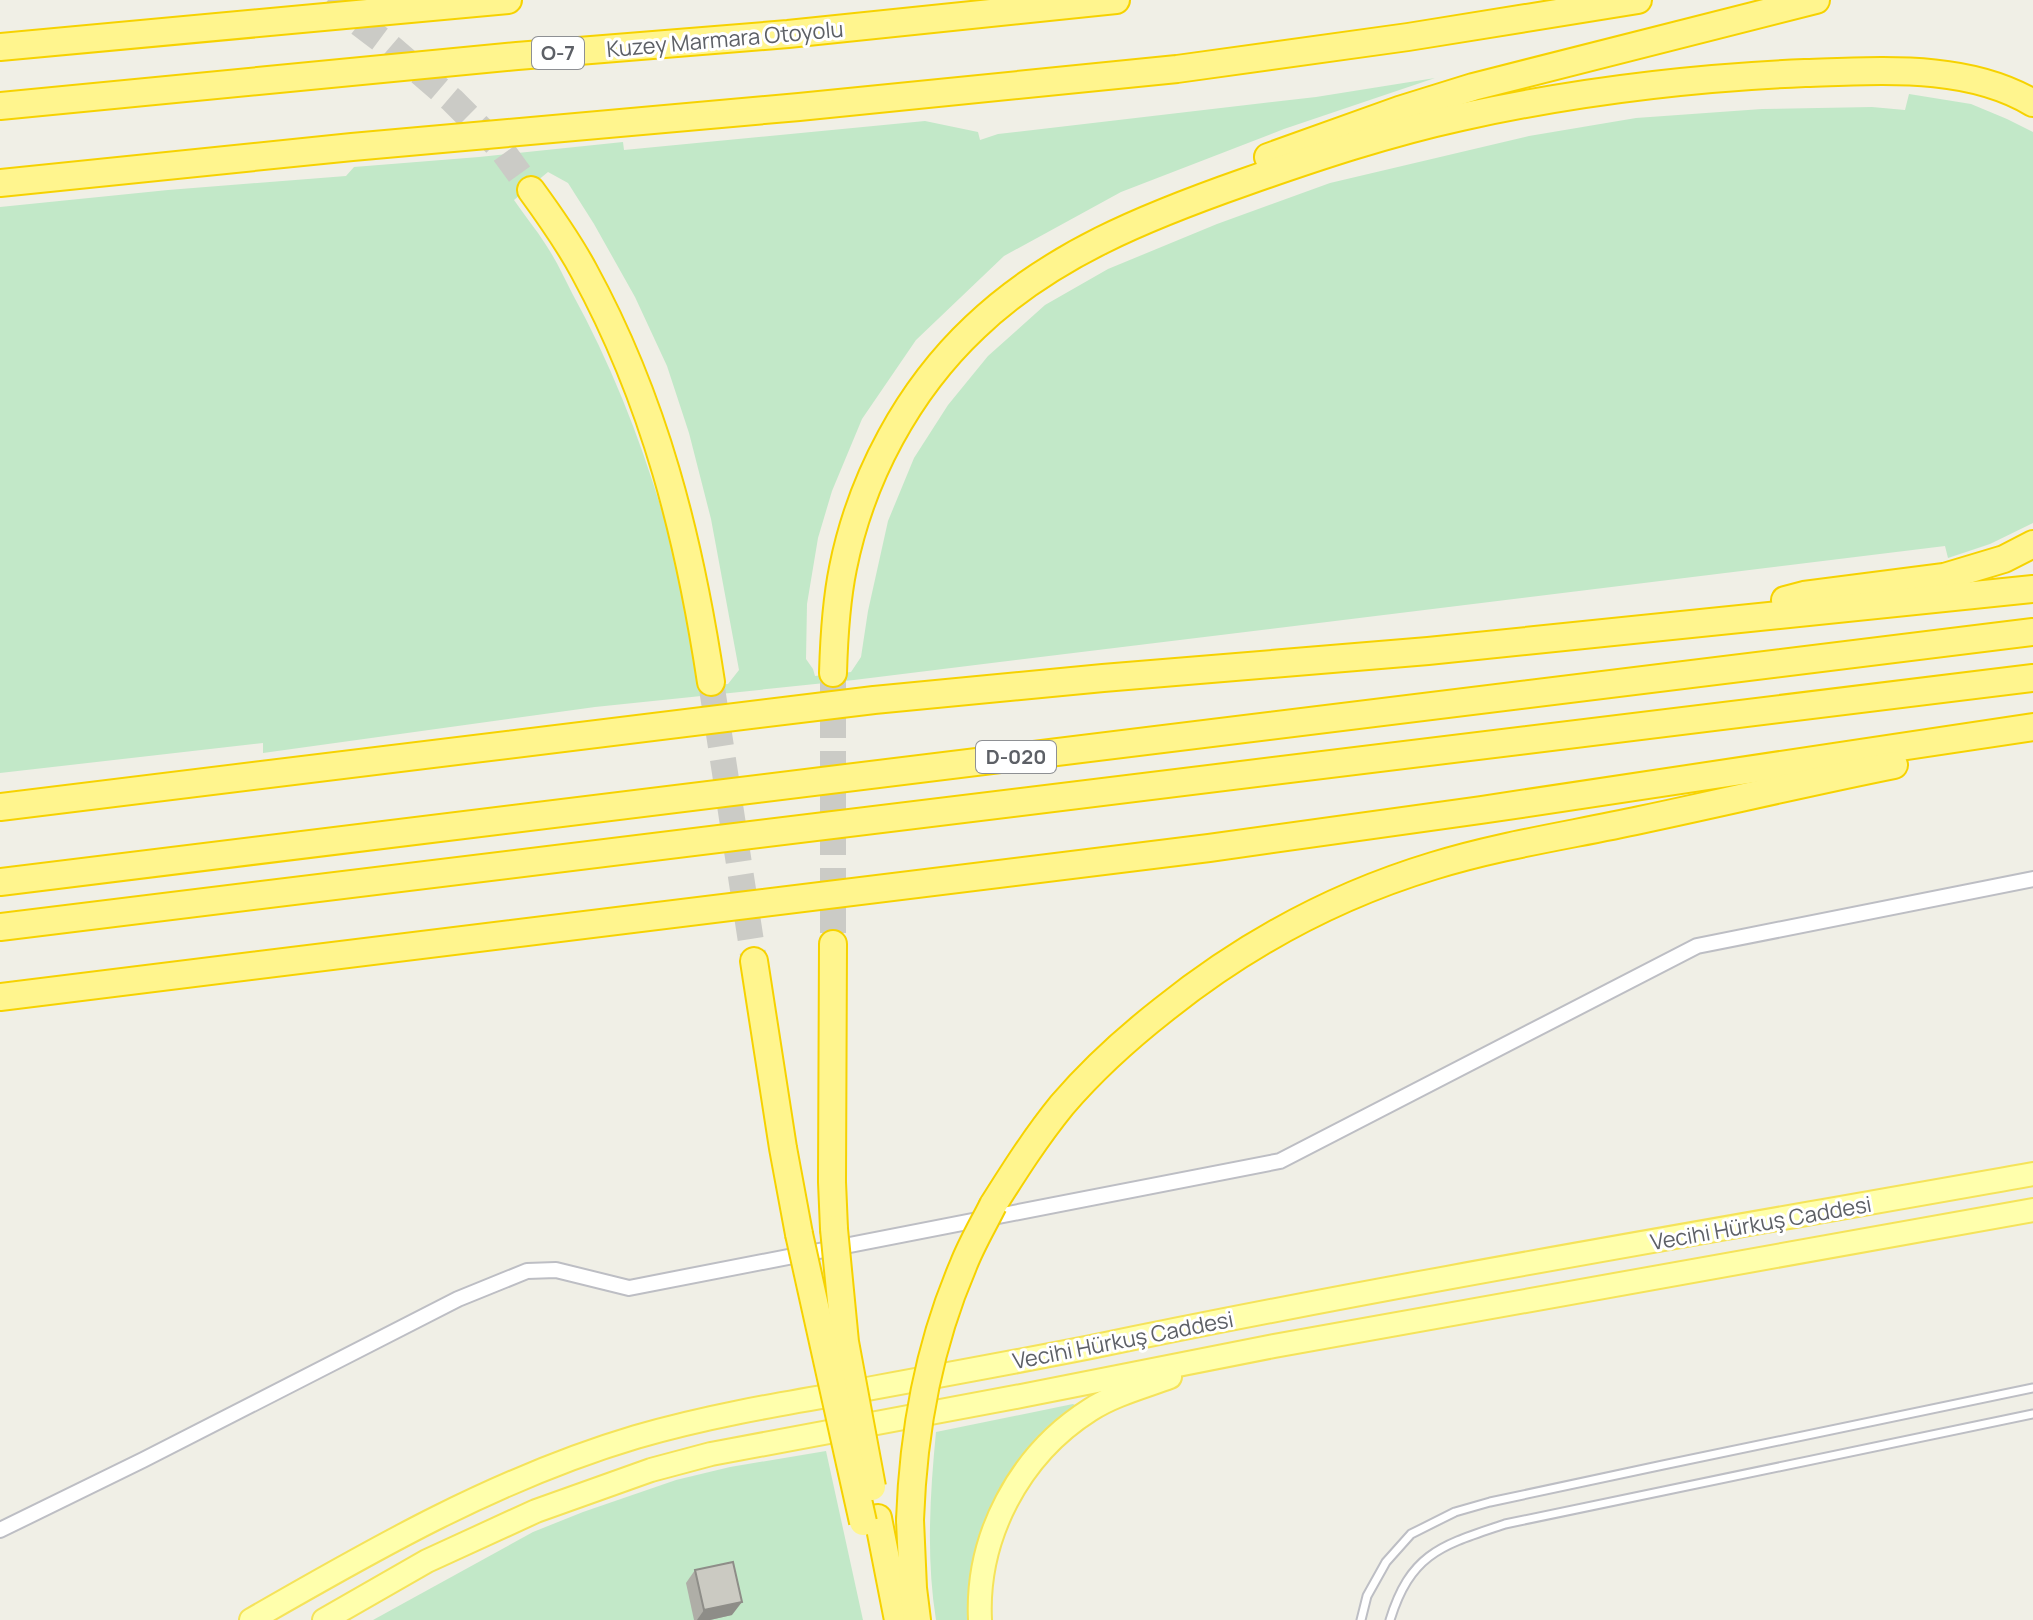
<svg xmlns="http://www.w3.org/2000/svg" width="2033" height="1620" viewBox="0 0 2033 1620" font-family="Manrope,sans-serif">
  <style>
    .green { fill: #c2e8c8; fill-rule: evenodd }
    .lines { fill: none; stroke-linecap: round; stroke-linejoin: round }
    .highway-tunnel { stroke: #cbcbc6; stroke-width: 26; stroke-dasharray: 26 13; stroke-linecap: butt }
    .lane-casing { stroke: #bdbec4; stroke-width: 11 }
    .street-casing { stroke: #bdbec4; stroke-width: 18 }
    .primary-casing { stroke: #f5e35a; stroke-width: 26 }
    .highway-casing { stroke: #f6d200; stroke-width: 30 }
    .lane { stroke: #fff; stroke-width: 7 }
    .street { stroke: #fff; stroke-width: 14 }
    .primary { stroke: #ffffac; stroke-width: 22 }
    .highway { stroke: #fff58e; stroke-width: 26 }
    .highway-bridge-casing { stroke: #f6d200; stroke-width: 30; stroke-linecap: butt }
    .highway-bridge { stroke: #fff58e; stroke-width: 26 }
    .wall { fill: #afaea7 }
    .shaded-wall { fill: #8e8d88 }
    .building { fill: #cbcac2; stroke: #8e8d88; stroke-width: 2 }
    .labels { text-anchor: middle; stroke-width: 6; stroke-linejoin: round; paint-order: stroke }
    .shield { fill: #fff; stroke: #8e9094; stroke-width: 2 }
    .shield-label { font-size: 20px; font-weight: bold; fill: #5d6066 }
    .street-label { font-size: 22px; fill: #5d6066; stroke: #fff }
  </style>
  <rect width="100%" height="100%" fill="#f0efe6"/>
  <g class="green">
    <path d="M1435 78 1284 129 1121 192 1004 256 916 340 862 419 832 491 818 538 807 604 806 659 813 669 815 676 851 672 861 657 868 611 888 521 914 458 948 405 988 356 1045 305 1108 269 1217 224 1330 183 1529 136 1636 118 1762 109 1872 107 1905 110 1909 94 1971 104 2007 119 2033 132V523L1990 544 1948 558 1945 546 854 680 595 707 263 753V743L0 773V207L168 190 346 176 354 167 479 157 623 142 624 150 925 121 978 132 980 140 998 134 1316 97ZM548 172 568 183 594 224 635 297 667 366 689 433 711 519 739 670 728 684 704 685C678 549 639 415 572 293 564 277 556 260 546 245 536 229 524 215 514 200Z"/>
    <path d="M1073 1404 1075 1405 1039 1435 1041 1438 1028 1452 1005 1482 985 1528 971 1620H936C926 1558 930 1494 936 1432Z"/>
    <polygon points="826,1451 863,1620 373,1620 533,1532 583,1512 676,1480 730,1467"/>
  </g>
  <g class="lines">
    <g class="highway-tunnel">
      <polyline points="328,0 388,45 452,100 502,150 531,190"/>
      <polyline points="833,673 833,944"/>
      <polyline points="711,682 754,961"/>
    </g>
    <defs>
      <g id="lane">
        <polyline points="1361,1620 1367,1596 1386,1562 1411,1534 1455,1512 1490,1502 1663,1465 2033,1388"/>
        <path d="M1390 1620C1411 1552 1443 1545 1505 1524L2033 1414"/>
      </g>
      <polyline id="street" points="0,1530 143,1460 458,1299 527,1271 556,1270 629,1288 1280,1161 1697,946 2033,879"/>
      <g id="primary">
        <path d="M251 1620C374 1549 498 1478 636 1437 705 1417 774 1405 845 1393 927 1378 1010 1363 1091 1347 1404 1282 1719 1230 2033 1174"/>
        <polyline points="324,1620 427,1561 536,1511 651,1470 711,1454 1021,1396 1274,1346 2033,1210"/>
        <path d="M980 1620C976 1537 1019 1455 1090 1410 1113 1395 1143 1387 1170 1377"/>
      </g>
      <g id="highway">
        <polyline points="0,47 508,0"/>
        <polyline points="0,106 517,56 788,34 1116,0"/>
        <polyline points="1268,157 1399,110 1473,87 1816,0"/>
        <polyline points="0,183 352,147 799,107 1177,69 1408,37 1638,0"/>
        <path d="M531 190C550 216 569 243 584 271 655 401 689 537 711 682"/>
        <polyline points="1785,600 1804,595 1944,577 2004,559 2033,544"/>
        <path d="M833 673C834 638 836 602 843 568 861 478 908 390 975 327 1050 255 1148 216 1245 182 1316 157 1388 133 1461 117 1574 92 1689 78 1805 73 1880 71 1966 63 2033 103"/>
        <polyline points="0,807 874,700 1103,678 1428,651 2033,589"/>
        <polyline points="0,882 2033,632"/>
        <polyline points="0,927 2033,678"/>
        <polyline points="833,944 832,1182 834,1229"/>
        <polyline points="754,961 783,1148 799,1234"/>
        <polyline points="0,997 1209,848 1481,810 2033,727"/>
        <path d="M993 1205C1015 1170 1036 1137 1062 1105 1092 1070 1126 1039 1163 1010 1244 945 1334 896 1433 866 1501 845 1571 835 1640 820 1725 802 1809 782 1894 765"/>
        <polyline points="878,1518 898,1620"/>
        <polyline points="910,1520 913,1588 917,1620"/>
      </g>
    </defs>
    <use href="#lane" class="lane-casing"/>
    <use href="#street" class="street-casing"/>
    <use href="#primary" class="primary-casing"/>
    <use href="#highway" class="highway-casing"/>
    <use href="#lane" class="lane"/>
    <use href="#street" class="street"/>
    <use href="#primary" class="primary"/>
    <use href="#highway" class="highway"/>
    <defs>
      <g id="highway-bridge">
        <polyline points="834,1229 845,1342 872,1487"/>
        <polyline points="799,1234 863,1522"/>
        <path d="M910 1520C913 1434 929 1345 963 1266 971 1245 983 1225 993 1205"/>
      </g>
    </defs>
    <use href="#highway-bridge" class="highway-bridge-casing"/>
    <use href="#highway-bridge" class="highway-bridge"/>
  </g>
  <polygon class="wall" points="695,1570 732,1615 710,1620 694,1620 686,1583"/>
  <polygon class="shaded-wall" points="742,1602 732,1615 710,1620 697,1620 704,1610"/>
  <polygon class="building" points="733,1562 742,1602 704,1610 695,1570"/>
  <g class="labels">
    <g class="shield">
      <rect x="532" y="37" width="52" height="32" rx="6"/>
      <rect x="976" y="741" width="80" height="32" rx="6"/>
    </g>
    <g class="shield-label">
      <text x="558" y="60">O-7</text>
      <text x="1016" y="764">D-020</text>
    </g>
    <g class="street-label">
      <text transform="translate(725 39) rotate(-5)" y="8">Kuzey Marmara Otoyolu</text>
      <text transform="translate(1761 1223) rotate(-10)" y="8">Vecihi Hürkuş Caddesi</text>
      <text transform="translate(1123 1340) rotate(-11)" y="8">Vecihi Hürkuş Caddesi</text>
    </g>
  </g>
</svg>
